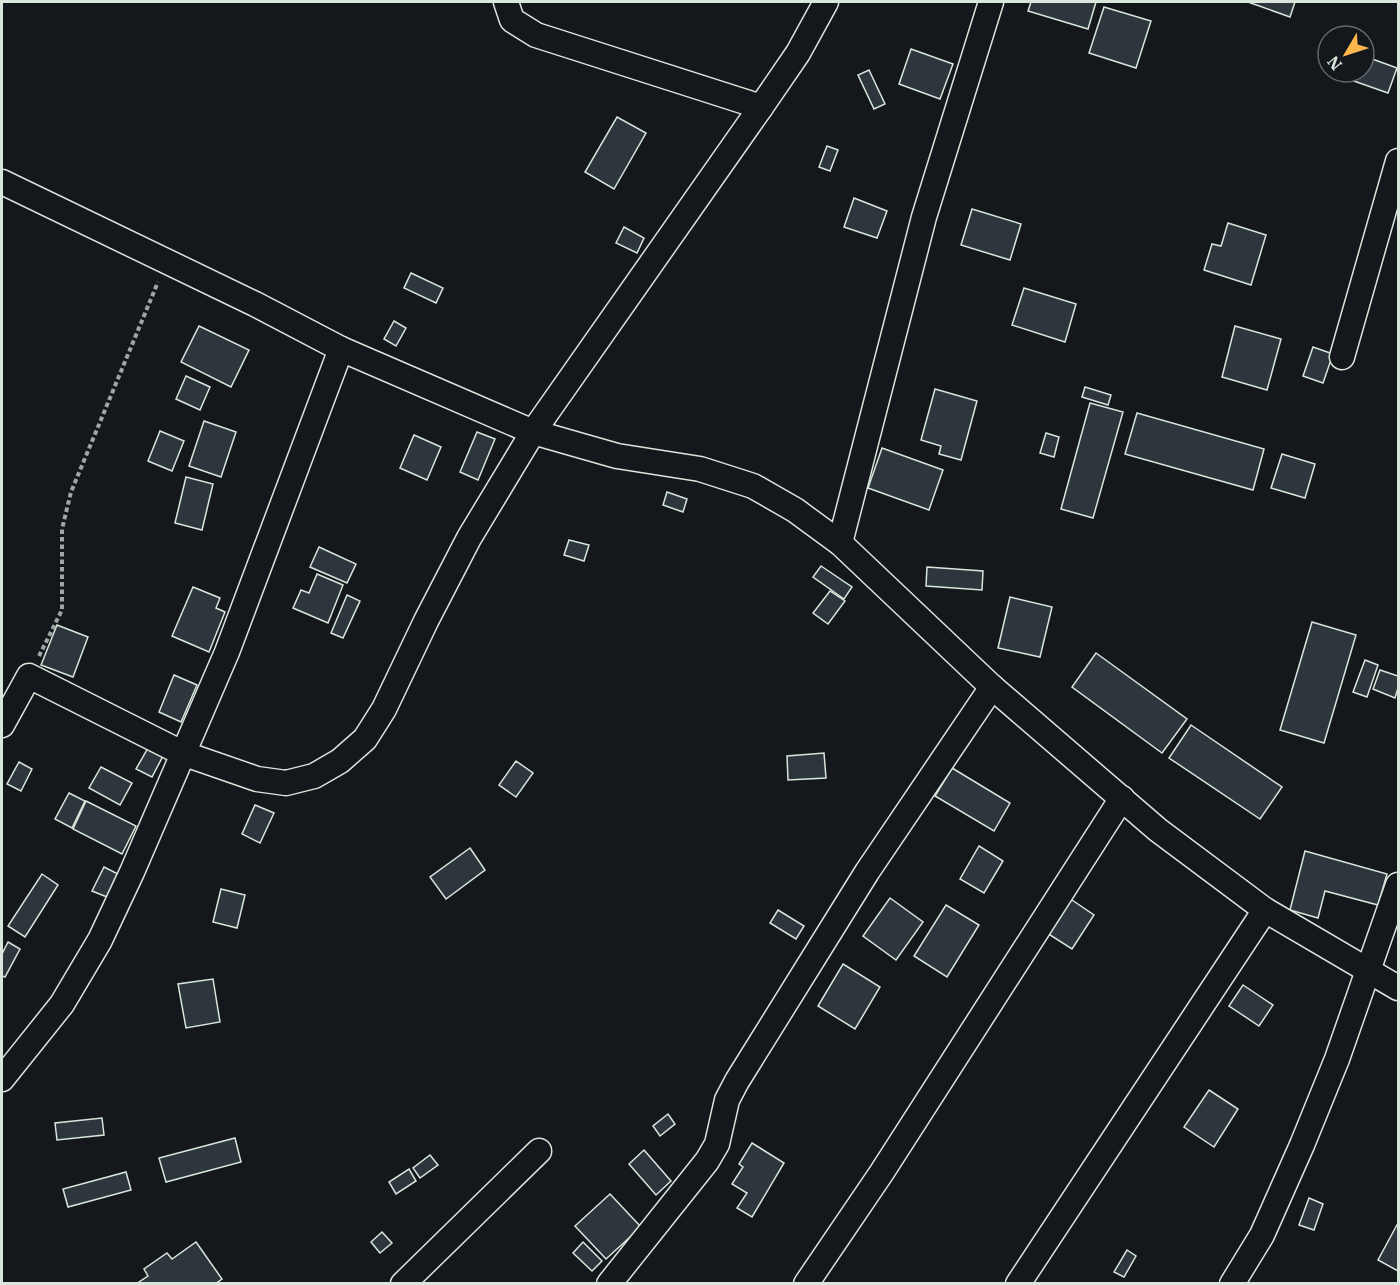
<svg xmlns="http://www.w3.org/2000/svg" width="1400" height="1285" viewBox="0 0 1400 1285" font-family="'IBM Plex Serif',serif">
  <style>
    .building { fill: #2c363c; stroke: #d8e6dc; stroke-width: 1.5 }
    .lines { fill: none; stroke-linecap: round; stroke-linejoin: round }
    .street-casing { stroke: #d8e6dc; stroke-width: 27 }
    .path { stroke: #9da8a2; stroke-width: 4; stroke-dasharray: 4.5 3; stroke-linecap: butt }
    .street { stroke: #14181c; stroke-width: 24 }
  </style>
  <rect width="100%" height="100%" fill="#14181c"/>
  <g class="building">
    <polygon points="1031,2 1096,2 1088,29 1028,11"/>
    <polygon points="1248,2 1295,2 1290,17"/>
    <polygon points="1104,7 1151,21 1136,68 1089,53"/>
    <polygon points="911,49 953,64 940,99 899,84"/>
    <polygon points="1364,56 1397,68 1388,93 1351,80 1354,72 1364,72"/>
    <polygon points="869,70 885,104 874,109 858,75"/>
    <polygon points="617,117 646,133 614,189 585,172"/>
    <polygon points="827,146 838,150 830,171 819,167"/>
    <polygon points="854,198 887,211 877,238 844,227"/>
    <polygon points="972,209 1021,224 1010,260 961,245"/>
    <polygon points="1228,223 1266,235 1251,285 1204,270 1212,244 1221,246"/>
    <polygon points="624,227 644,238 637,253 616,243"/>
    <polygon points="411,273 443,288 436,303 404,288"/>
    <polygon points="1024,288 1076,304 1065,342 1012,325"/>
    <polygon points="394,321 406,328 396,346 384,339"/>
    <polygon points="199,326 249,350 231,387 181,362"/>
    <polygon points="1235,326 1281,339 1267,390 1222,377"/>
    <polygon points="1313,347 1333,354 1323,383 1303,376"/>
    <polygon points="186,376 210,387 200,410 176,399"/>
    <polygon points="1085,387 1111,395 1108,405 1082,397"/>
    <polygon points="935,389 977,401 961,460 939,454 941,446 921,440"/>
    <polygon points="1090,403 1123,412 1093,518 1061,509"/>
    <polygon points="1137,413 1264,449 1253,490 1125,454"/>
    <polygon points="204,421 236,432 221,477 189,466"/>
    <polygon points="160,431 184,441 172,471 148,461"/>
    <polygon points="477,432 495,439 478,480 460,472"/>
    <polygon points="1046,433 1059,437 1054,457 1040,453"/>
    <polygon points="414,435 441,447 427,480 400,468"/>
    <polygon points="882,448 943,470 929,510 868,488"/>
    <polygon points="1282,454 1315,464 1305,498 1271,488"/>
    <polygon points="186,477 213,484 202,530 175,523"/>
    <polygon points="667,492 687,499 683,512 663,505"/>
    <polygon points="569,540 589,545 584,561 564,555"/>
    <polygon points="319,547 356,564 347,583 310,567"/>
    <polygon points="821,566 852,587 844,599 813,577"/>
    <polygon points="927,567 983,571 982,590 926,586"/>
    <polygon points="317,574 343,585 328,623 293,608 301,590 309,593"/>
    <polygon points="193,587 220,598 216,608 225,612 209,652 172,636"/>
    <polygon points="830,591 845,601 828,624 813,613"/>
    <polygon points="347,595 360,601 343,638 331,633"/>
    <polygon points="1010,597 1052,607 1040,657 998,648"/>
    <polygon points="1312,622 1356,635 1324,743 1280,730"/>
    <polygon points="57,625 88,637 73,677 41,665"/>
    <polygon points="1096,653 1187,719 1162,753 1072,687"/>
    <polygon points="1365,660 1378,665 1367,697 1353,692"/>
    <polygon points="1380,670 1398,676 1398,688 1395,698 1373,689"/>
    <polygon points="174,675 197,685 181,722 159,712"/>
    <polygon points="1191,725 1282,787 1260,819 1169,758"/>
    <polygon points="148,748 163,756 152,777 136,769"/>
    <polygon points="824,753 826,778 788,780 787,756"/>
    <polygon points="516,761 533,773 516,797 499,785"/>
    <polygon points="19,762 32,769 21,791 7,784"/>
    <polygon points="101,767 132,783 120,805 89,788"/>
    <polygon points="952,768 1010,803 994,831 935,796"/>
    <polygon points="69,793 85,801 72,828 55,819"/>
    <polygon points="86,801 136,826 122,854 73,829"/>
    <polygon points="255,805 274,813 260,843 242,834"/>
    <polygon points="979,846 1003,861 984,893 960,879"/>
    <polygon points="470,848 485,870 446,899 430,877"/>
    <polygon points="1305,851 1387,874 1378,905 1325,891 1318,918 1290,910"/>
    <polygon points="104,867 118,874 107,897 92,891"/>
    <polygon points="42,874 58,885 25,937 8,926"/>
    <polygon points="221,889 245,895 237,928 213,922"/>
    <polygon points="890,898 923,922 896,960 863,936"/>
    <polygon points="1069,898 1094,915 1072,949 1047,933"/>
    <polygon points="946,905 979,925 947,977 914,956"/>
    <polygon points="778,910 804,926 796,939 770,923"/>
    <polygon points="8,942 20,949 5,977 2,976 2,954"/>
    <polygon points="843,964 880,987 855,1029 818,1006"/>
    <polygon points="213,979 220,1022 186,1028 178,984"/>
    <polygon points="1243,985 1273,1005 1259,1026 1229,1006"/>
    <polygon points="1209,1090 1238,1109 1214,1147 1184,1127"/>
    <polygon points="668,1114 675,1124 660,1136 653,1126"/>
    <polygon points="102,1118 104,1135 57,1140 55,1123"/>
    <polygon points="235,1138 241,1162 166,1182 159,1158"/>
    <polygon points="752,1143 784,1163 752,1217 737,1208 747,1193 732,1184 743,1167 739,1164"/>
    <polygon points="644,1150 671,1181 656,1195 629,1164"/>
    <polygon points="430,1155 438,1165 420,1178 413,1168"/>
    <polygon points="409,1169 416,1181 396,1194 389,1182"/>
    <polygon points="126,1172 131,1190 68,1207 63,1189"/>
    <polygon points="610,1194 641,1227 606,1259 575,1226"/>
    <polygon points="1309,1198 1323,1204 1314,1230 1299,1225"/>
    <polygon points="1398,1223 1398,1271 1378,1260"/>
    <polygon points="382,1232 392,1243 380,1253 371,1242"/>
    <polygon points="196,1242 222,1279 215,1284 140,1284 139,1282 148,1276 144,1269 167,1253 172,1259"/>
    <polygon points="583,1242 602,1261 592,1271 573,1253"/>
    <polygon points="1127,1250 1136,1256 1124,1277 1114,1272"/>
  </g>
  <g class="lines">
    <defs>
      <g id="street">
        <polyline points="506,2 512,20 536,35 761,107"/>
        <polyline points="2,182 255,304 341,349 533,432 617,456 700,469 753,486 795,510 840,543 992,687 1158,830 1265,910 1398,988"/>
        <polyline points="1342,357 1398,161"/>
        <polyline points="840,543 924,217 991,2"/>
        <polyline points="2,725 29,676 182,753 257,779 286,783 314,776 340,761 365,739 384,709 426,621 469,538 533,432 761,107 798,53 826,2"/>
        <polyline points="2,1079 62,1004 100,940 132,872 227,652 341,349"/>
        <polyline points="403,1284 539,1151"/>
        <polyline points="609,1284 707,1161 717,1144 727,1100 737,1081 867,872 992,687"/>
        <polyline points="806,1284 882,1172 1122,798"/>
        <polyline points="1018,1284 1265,910"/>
        <polyline points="1232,1284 1262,1235 1302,1145 1337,1059 1398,885"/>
      </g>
    </defs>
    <use href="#street" class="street-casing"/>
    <polyline class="path" points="39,656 62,610 62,529 71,492 158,282"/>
    <use href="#street" class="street"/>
  </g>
  <rect width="1400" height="1285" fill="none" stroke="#d8e6dc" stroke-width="6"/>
  <g transform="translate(1346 54) rotate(231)"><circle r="28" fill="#14181c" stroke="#626a69" stroke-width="1.5"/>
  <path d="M0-4.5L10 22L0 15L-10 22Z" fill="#ffb74d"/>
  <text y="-9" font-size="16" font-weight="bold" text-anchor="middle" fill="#d8e6dc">N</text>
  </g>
</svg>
